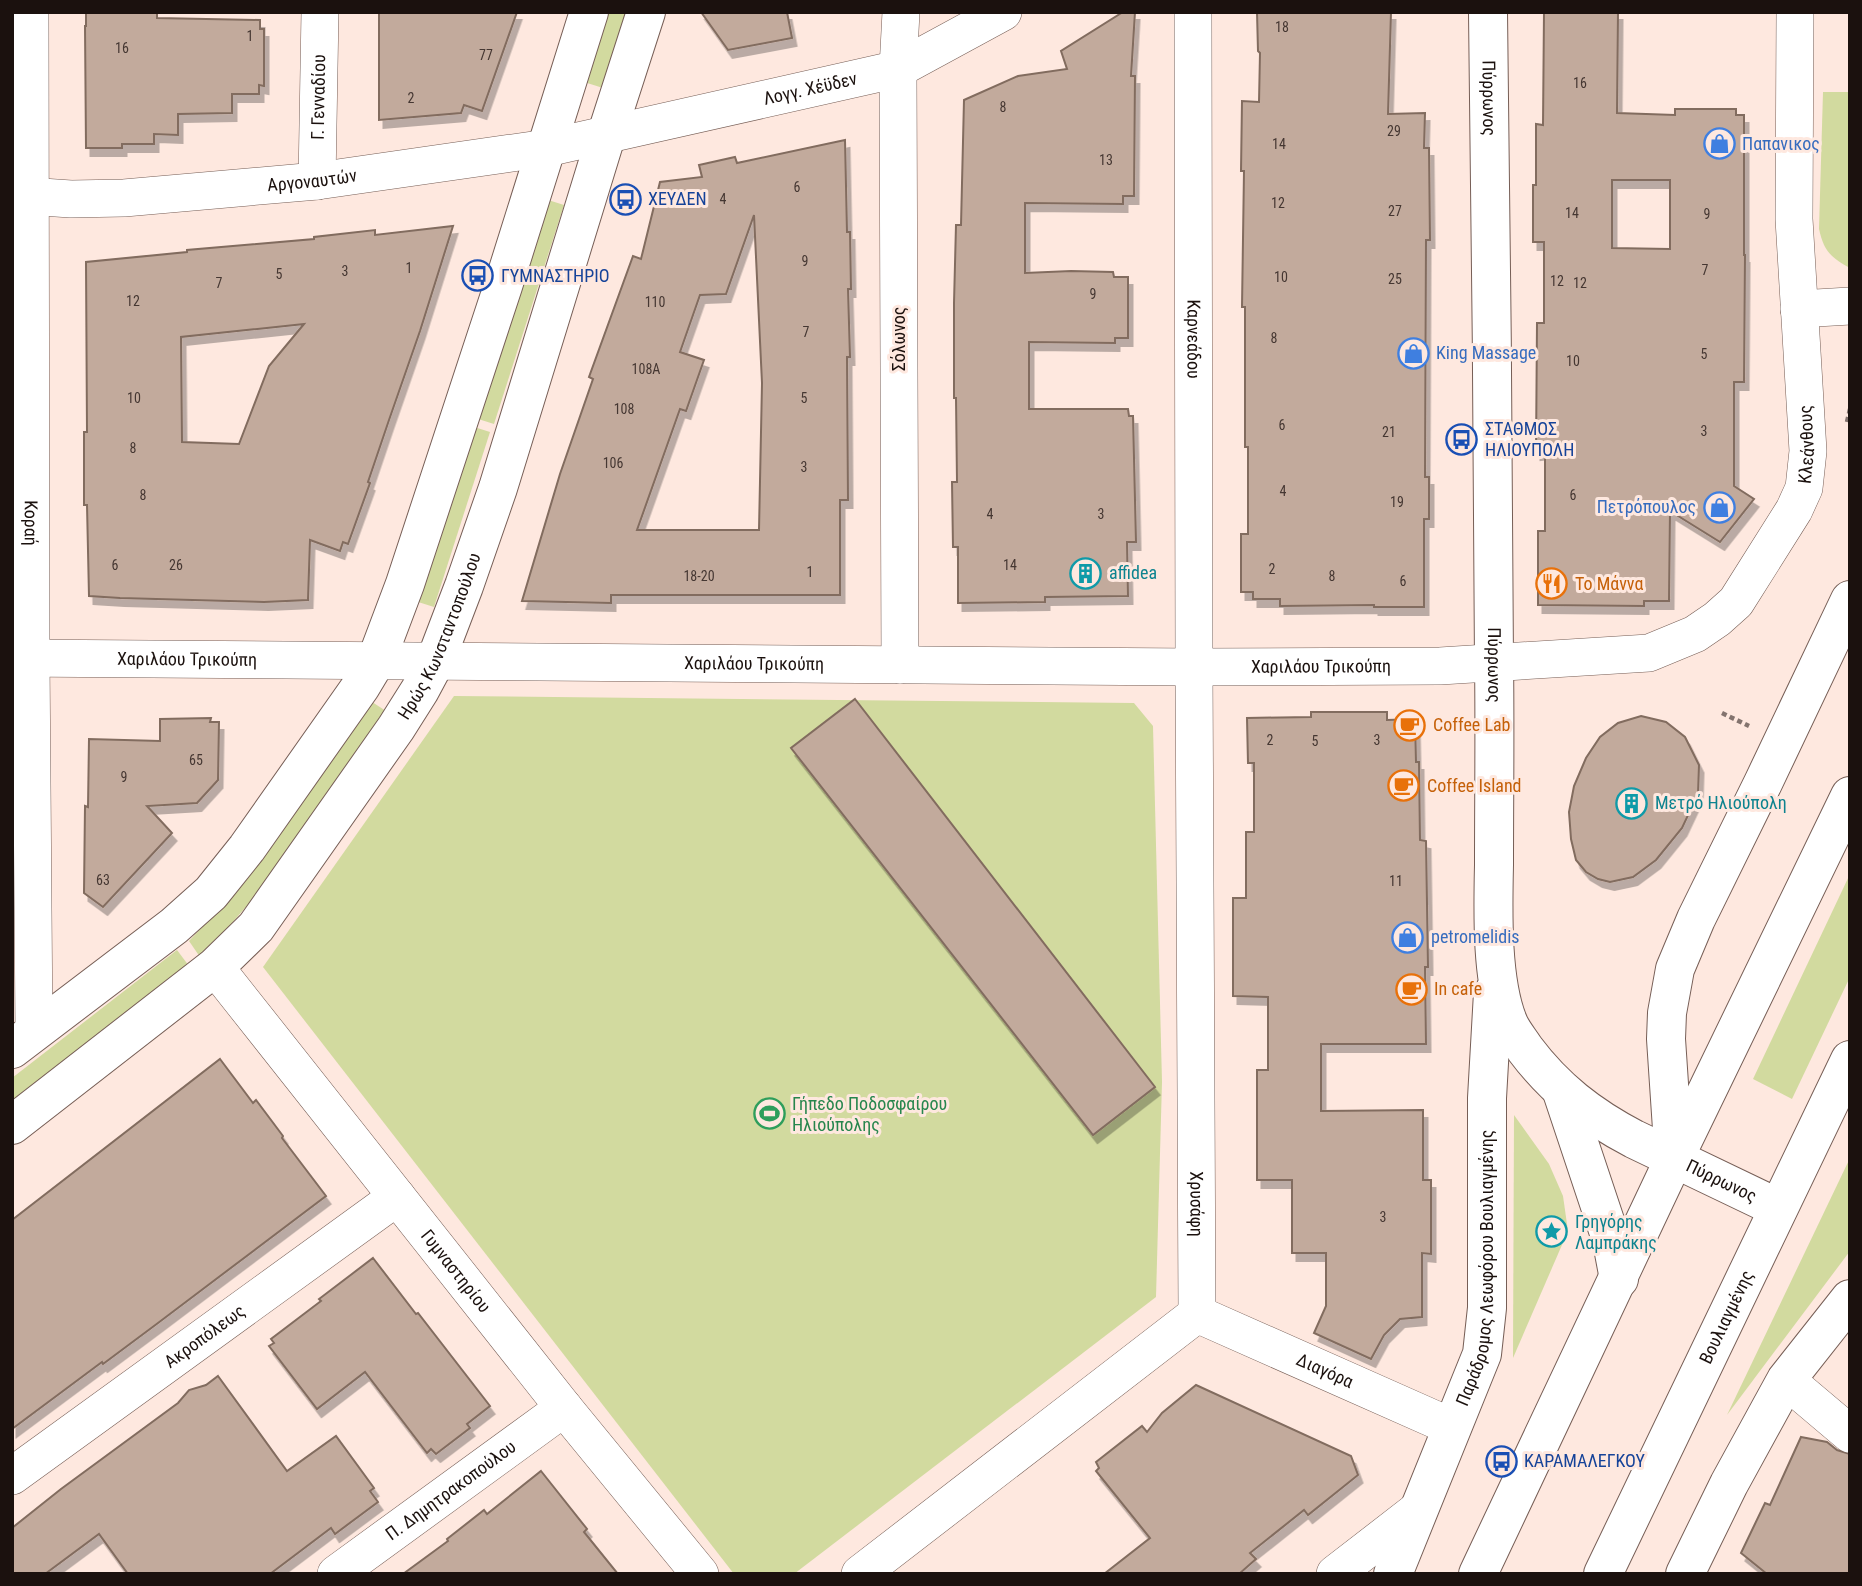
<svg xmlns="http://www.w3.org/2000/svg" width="1862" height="1586" viewBox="0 0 1862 1586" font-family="'Roboto Condensed',sans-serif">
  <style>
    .green { fill: #d2da9f }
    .building { fill: #c2aa9c; stroke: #826c5f; stroke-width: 2; fill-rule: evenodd; filter: url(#shadow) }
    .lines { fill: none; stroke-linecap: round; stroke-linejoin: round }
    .street-casing { stroke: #765e56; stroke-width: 38 }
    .secondary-casing { stroke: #765e56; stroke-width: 40 }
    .primary-casing { stroke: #765e56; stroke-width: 40 }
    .path { stroke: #83736e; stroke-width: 4.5; stroke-dasharray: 5 3.5; stroke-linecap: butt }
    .street { stroke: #fff; stroke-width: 37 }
    .secondary { stroke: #fff; stroke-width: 38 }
    .primary { stroke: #fff; stroke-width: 38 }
    .labels { text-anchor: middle; stroke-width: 6; stroke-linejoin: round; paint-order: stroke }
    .number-label { font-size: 14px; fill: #453732 }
    .street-label { font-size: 18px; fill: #1b110e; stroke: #fee8df }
    .shop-label { font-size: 18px; fill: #366cbe; stroke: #fee8df; text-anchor: start }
    .transit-label { font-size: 18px; fill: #164399; stroke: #fee8df; text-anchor: start }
    .culture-label { font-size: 18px; fill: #0d838f; stroke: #fee8df; text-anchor: start }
    .food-label { font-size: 18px; fill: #c56008; stroke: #fee8df; text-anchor: start }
    .leisure-label { font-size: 18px; fill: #27864d; stroke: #fee8df; text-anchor: start }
  </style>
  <defs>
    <filter id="shadow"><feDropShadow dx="4.5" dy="8" stdDeviation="0" flood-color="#0004"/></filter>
  </defs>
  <rect width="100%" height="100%" fill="#fee8df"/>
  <g class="green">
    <polygon points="606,12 627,12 603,88 584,82"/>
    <path d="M1823 92H1850V268C1830 257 1824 251 1819 229Z"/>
    <polygon points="545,199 564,205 494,424 475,418"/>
    <polygon points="471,426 490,432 434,607 415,601"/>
    <polygon points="454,696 1134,703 1153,726 1162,1082 1156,1297 794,1574 734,1574 263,967"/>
    <polygon points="369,700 386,711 251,901 225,931 200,957 189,941 220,908"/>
    <polygon points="1850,874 1850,977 1792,1099 1753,1079"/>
    <polygon points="177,950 189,966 12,1103 12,1078"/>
    <polygon points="1514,1115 1549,1164 1563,1196 1568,1231 1513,1358"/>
    <polygon points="1850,1158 1850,1251 1727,1415"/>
  </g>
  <g class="building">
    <polygon points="86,12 157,12 157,18 260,20 260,29 264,29 264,86 259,85 259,94 232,94 232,113 178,114 178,135 154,134 154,144 122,144 122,148 86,148 85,26 86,26"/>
    <polygon points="379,12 517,12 482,111 464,105 461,113 379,120"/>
    <polygon points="701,12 787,12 792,38 728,50"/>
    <polygon points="1123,12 1135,12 1131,76 1135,76 1134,196 1123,196 1123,204 1025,203 1025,273 1071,271 1113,272 1114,277 1128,277 1128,338 1115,338 1115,343 1029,342 1029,409 1128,409 1129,416 1133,416 1136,542 1127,542 1128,596 1045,597 1045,602 958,603 958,547 953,547 952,482 957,482 956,398 954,398 954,303 956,225 961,225 964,100 1018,76 1067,69 1061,51"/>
    <polygon points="1257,12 1391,12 1388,114 1425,113 1424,148 1429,148 1430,240 1426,240 1425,477 1429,477 1429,519 1424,519 1424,607 1374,607 1374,605 1280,606 1280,599 1253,599 1253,592 1241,592 1241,534 1248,534 1248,447 1245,447 1245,307 1242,307 1244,171 1241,171 1242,101 1259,102 1260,53 1258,51"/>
    <path d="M1544 12H1618L1617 113 1675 115V109H1736V115H1744V255H1745L1744 382H1734V486L1754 499 1720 542 1670 511 1669 601H1644V606L1538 605V531H1545V456L1544 451 1536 452 1537 323H1544V242H1533V185H1536V124L1543 125ZM1612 180H1670V249L1612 248Z"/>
    <path d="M845 140 847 232H850L851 289H848L850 357H847L848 500H840V595H611V603L522 601 560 474 593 379 589 377 633 256 641 259 660 182 702 177 699 165 735 157 737 163ZM754 215 762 383 759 530H637L680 409 686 411 704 360 680 352 700 295 726 294Z"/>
    <path d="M453 226 420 331 389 420 368 482 370 483 348 544 343 542 340 551 310 540 308 600 264 602 120 598 89 596 87 505H84V432H87L86 262 187 252V250L314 239V237L375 230V235ZM304 324 269 366 239 444 182 442 181 337Z"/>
    <polygon points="855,699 1155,1087 1093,1135 791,748"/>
    <polygon points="1311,712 1387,712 1387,720 1415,719 1416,762 1419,762 1420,840 1426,841 1428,967 1425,967 1426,1044 1321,1044 1321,1111 1423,1110 1423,1180 1431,1180 1431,1254 1422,1253 1422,1317 1400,1319 1384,1335 1371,1359 1314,1333 1326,1306 1326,1253 1292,1253 1292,1180 1257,1180 1257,1070 1268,1070 1268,997 1233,996 1233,898 1246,898 1246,832 1254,832 1254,763 1248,763 1247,718 1311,717"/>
    <polygon points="1641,716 1666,722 1685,737 1699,765 1698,794 1682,828 1656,860 1633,877 1610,882 1598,879 1586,872 1576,860 1571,839 1569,812 1574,786 1586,758 1600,737 1618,723"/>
    <polygon points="211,718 210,722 219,722 218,780 197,803 147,806 172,833 103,907 84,893 85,806 88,807 89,739 160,741 160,719"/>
    <polygon points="220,1059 253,1103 256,1100 283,1136 282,1138 326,1196 158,1323 103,1364 102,1362 12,1429 12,1220"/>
    <polygon points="373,1258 416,1314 418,1313 490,1406 467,1424 470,1428 436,1454 431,1449 427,1453 365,1372 317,1409 269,1346 274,1343 271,1339 321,1301 319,1299"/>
    <polygon points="218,1376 287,1471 336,1436 374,1488 370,1491 378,1502 335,1534 331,1528 270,1574 128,1574 99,1534 45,1574 12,1574 12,1528 61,1489 178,1403 189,1390 206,1385"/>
    <polygon points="1196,1385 1351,1456 1358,1475 1308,1515 1304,1510 1250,1553 1256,1559 1239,1574 1104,1574 1150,1538 1096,1471 1099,1468 1096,1462 1142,1426 1147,1432 1162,1413"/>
    <polygon points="1801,1437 1827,1442 1837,1450 1850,1454 1850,1574 1767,1574 1741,1553 1765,1503 1770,1505"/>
    <polygon points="541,1471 587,1529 584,1532 618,1574 403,1574 448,1541 447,1539 484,1510 487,1514"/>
  </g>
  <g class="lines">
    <defs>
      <g id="street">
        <path id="s1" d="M30 12 31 658 34 1032"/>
        <path id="s2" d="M1193 12 1194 667 1197 1314"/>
        <path id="s3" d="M317 181 320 12"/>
        <path id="s4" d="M12 195 71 199 124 198 317 181 547 148 898 69 1003 12"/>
        <polyline points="1799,309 1850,306"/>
        <path id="s5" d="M12 658 1194 667 1440 666 1649 653 1695 634 1717 619 1736 602 1794 510 1804 488 1808 451 1794 219 1795 12"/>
        <polyline points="900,665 898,69 901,12"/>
        <path id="s6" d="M215 967 564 1408 700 1574"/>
        <path id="s7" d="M1197 1314 1452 1427"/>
        <polyline points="1786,1380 1850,1434"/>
        <path id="s8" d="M12 1476 397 1197"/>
        <path id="s9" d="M336 1574 564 1408"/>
        <polyline points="860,1574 1197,1314"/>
        <polyline points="1335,1574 1419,1509"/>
      </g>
      <g id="secondary">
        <path id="s10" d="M1488 12C1490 229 1494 445 1494 662 1495 729 1494 797 1494 865 1493 910 1491 982 1509 1024 1513 1033 1520 1041 1525 1049 1555 1089 1590 1116 1634 1139L1778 1208"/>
        <polyline points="12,1049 174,926 211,893 247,848 361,686 376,661 405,584 503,286 589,12"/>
        <path id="s11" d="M12 1125 215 967 256 927 396 728 420 690 435 662 464 586 498 488 607 133 646 12"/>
        <polyline points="1674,1159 1666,1039 1667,1013 1675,969 1696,919 1763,783 1850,600"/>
        <path id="s12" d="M1393 1574 1482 1354 1487 1308V1098L1493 993"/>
        <polyline points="1685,1574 1729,1484 1786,1380 1850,1299"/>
      </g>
      <g id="primary">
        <polyline points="1562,1092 1612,1242 1619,1279"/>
        <polyline points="1478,1574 1674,1159 1850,796"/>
        <path id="s13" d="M1603 1574 1850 1060"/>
      </g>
    </defs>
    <use href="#street" class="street-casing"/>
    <use href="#secondary" class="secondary-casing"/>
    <use href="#primary" class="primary-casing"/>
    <g class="path">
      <polyline points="1847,422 1850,409"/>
      <polyline points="1722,713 1749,726"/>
    </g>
    <use href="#street" class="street"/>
    <use href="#secondary" class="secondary"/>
    <use href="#primary" class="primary"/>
  </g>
  <defs>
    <symbol id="shop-ring" viewBox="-11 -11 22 22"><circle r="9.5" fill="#fee8df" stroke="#3f7fe0" stroke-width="1.5"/><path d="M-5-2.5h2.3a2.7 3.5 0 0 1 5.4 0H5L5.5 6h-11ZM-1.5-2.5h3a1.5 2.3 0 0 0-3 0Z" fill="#3f7fe0"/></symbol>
    <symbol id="bus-ring" viewBox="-11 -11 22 22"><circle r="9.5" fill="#fee8df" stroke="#1a4fb4" stroke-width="1.5"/><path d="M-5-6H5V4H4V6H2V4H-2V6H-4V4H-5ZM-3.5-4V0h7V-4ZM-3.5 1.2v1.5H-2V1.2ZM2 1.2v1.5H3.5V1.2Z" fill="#1a4fb4"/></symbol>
    <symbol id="building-ring" viewBox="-11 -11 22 22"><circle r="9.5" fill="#fee8df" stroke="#0f9aa8" stroke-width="1.5"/><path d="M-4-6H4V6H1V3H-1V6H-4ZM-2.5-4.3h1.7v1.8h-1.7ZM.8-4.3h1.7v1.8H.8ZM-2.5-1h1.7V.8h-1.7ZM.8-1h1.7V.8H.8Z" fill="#0f9aa8"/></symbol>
    <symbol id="restaurant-ring" viewBox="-11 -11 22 22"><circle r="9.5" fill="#fee8df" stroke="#e8710a" stroke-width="1.5"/><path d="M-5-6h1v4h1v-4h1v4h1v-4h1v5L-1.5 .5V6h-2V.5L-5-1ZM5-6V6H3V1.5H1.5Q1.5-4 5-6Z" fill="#e8710a"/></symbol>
    <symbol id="cafe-ring" viewBox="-11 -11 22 22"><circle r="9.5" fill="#fee8df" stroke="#e8710a" stroke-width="1.5"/><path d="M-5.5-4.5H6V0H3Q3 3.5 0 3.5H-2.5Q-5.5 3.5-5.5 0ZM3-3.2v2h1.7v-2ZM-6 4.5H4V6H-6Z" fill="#e8710a"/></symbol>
    <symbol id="stadium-ring" viewBox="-11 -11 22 22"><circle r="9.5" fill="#fee8df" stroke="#2e9e5b" stroke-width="1.5"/><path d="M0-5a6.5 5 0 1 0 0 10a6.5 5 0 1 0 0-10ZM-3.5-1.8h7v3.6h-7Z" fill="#2e9e5b"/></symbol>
    <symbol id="sight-ring" viewBox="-11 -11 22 22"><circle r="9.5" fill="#fee8df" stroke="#0f9aa8" stroke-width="1.5"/><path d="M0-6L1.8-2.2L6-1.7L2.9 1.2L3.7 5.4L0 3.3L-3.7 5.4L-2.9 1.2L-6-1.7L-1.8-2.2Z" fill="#0f9aa8"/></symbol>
  </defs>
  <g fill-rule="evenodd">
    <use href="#shop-ring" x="1702" y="126" width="35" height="35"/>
    <use href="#bus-ring" x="608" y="182" width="35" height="35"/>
    <use href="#bus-ring" x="460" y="258" width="35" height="35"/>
    <use href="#shop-ring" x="1396" y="336" width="35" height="35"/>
    <use href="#bus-ring" x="1444" y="422" width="35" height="35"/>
    <use href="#shop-ring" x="1702" y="490" width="35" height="35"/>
    <use href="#building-ring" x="1068" y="556" width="35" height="35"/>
    <use href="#restaurant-ring" x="1534" y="566" width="35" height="35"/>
    <use href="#cafe-ring" x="1392" y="708" width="35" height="35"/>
    <use href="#cafe-ring" x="1386" y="768" width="35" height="35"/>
    <use href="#building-ring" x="1614" y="786" width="35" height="35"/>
    <use href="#shop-ring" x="1390" y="920" width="35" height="35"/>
    <use href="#cafe-ring" x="1394" y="972" width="35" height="35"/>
    <use href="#stadium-ring" x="752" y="1096" width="35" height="35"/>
    <use href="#sight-ring" x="1534" y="1214" width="35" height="35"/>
    <use href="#bus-ring" x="1484" y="1444" width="35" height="35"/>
  </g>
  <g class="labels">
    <g class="number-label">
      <text x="1282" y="32">18</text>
      <text x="250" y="41">1</text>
      <text x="122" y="53">16</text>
      <text x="486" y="60">77</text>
      <text x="1580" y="88">16</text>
      <text x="411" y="103">2</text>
      <text x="1003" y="112">8</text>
      <text x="1394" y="136">29</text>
      <text x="1279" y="149">14</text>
      <text x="1106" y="165">13</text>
      <text x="797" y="192">6</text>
      <text x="723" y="204">4</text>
      <text x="1278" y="208">12</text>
      <text x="1395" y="216">27</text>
      <text x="1572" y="218">14</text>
      <text x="1707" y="219">9</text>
      <text x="805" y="266">9</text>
      <text x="409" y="273">1</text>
      <text x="1705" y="275">7</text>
      <text x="345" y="276">3</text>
      <text x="279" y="279">5</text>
      <text x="1281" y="282">10</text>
      <text x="1395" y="284">25</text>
      <text x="1557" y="286">12</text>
      <text x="219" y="288">7</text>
      <text x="1580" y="288">12</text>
      <text x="1093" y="299">9</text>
      <text x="133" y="306">12</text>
      <text x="655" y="307">110</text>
      <text x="806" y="337">7</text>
      <text x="1274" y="343">8</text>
      <text x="1704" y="359">5</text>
      <text x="1573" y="366">10</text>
      <text x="646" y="374">108Α</text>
      <text x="134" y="403">10</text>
      <text x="804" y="403">5</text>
      <text x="624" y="414">108</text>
      <text x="1282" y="430">6</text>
      <text x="1704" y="436">3</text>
      <text x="1389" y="437">21</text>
      <text x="133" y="453">8</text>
      <text x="613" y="468">106</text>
      <text x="804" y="472">3</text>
      <text x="1283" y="496">4</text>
      <text x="143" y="500">8</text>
      <text x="1573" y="500">6</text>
      <text x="1397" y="507">19</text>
      <text x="990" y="519">4</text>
      <text x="1101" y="519">3</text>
      <text x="115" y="570">6</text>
      <text x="176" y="570">26</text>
      <text x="1010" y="570">14</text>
      <text x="1272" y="574">2</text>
      <text x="810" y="577">1</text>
      <text x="699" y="581">18-20</text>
      <text x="1332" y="581">8</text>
      <text x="1403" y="586">6</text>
      <text x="1270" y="745">2</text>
      <text x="1377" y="745">3</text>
      <text x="1315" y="746">5</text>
      <text x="196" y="765">65</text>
      <text x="124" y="782">9</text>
      <text x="103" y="885">63</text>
      <text x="1396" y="886">11</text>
      <text x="1383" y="1222">3</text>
    </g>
    <g class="street-label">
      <text dy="6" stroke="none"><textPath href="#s4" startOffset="808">Λογγ. Χέϋδεν</textPath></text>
      <text dy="6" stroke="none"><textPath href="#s3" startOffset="84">Γ. Γενναδίου</textPath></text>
      <text dy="6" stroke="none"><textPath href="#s10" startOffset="86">Πύρρωνος</textPath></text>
      <text dy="6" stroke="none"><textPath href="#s4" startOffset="301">Αργοναυτών</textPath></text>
      <text transform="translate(899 339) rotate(-90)" y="6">Σόλωνος</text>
      <text dy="6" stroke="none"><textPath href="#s2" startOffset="327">Καρνεάδου</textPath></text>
      <text dy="6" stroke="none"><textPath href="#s5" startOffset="1916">Κλεάνθους</textPath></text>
      <text dy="6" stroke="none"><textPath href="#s1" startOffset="511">Κοραή</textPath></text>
      <text dy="6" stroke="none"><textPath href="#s11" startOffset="660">Ηρώς Κωνσταντοπούλου</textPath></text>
      <text dy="6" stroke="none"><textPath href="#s5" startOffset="175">Χαριλάου Τρικούπη</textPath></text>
      <text dy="6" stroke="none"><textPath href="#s5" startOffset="742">Χαριλάου Τρικούπη</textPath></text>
      <text dy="6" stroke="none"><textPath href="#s10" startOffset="653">Πύρρωνος</textPath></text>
      <text dy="6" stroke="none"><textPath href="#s5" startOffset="1309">Χαριλάου Τρικούπη</textPath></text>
      <text dy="6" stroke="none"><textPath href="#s10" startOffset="1283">Πύρρωνος</textPath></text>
      <text dy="6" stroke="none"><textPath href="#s2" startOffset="1192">Χρυσάφη</textPath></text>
      <text dy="6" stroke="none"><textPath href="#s12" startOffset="322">Παράδρομος Λεωφόρου Βουλιαγμένης</textPath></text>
      <text dy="6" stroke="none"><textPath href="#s6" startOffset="388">Γυμναστηρίου</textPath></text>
      <text dy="6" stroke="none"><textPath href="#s13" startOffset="285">Βουλιαγμένης</textPath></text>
      <text dy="6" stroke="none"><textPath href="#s8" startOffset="238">Ακροπόλεως</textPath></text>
      <text dy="6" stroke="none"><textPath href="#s7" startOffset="140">Διαγόρα</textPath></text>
      <text dy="6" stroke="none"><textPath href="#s9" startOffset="142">Π. Δημητρακοπούλου</textPath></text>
    </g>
    <g class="shop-label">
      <text x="1742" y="150">Παπανικος</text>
      <text x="1436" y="359">King Massage</text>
      <text x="1696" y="513" text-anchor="end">Πετρόπουλος</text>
      <text x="1431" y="943">petromelidis</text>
    </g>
    <g class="transit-label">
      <text x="648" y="205">ΧΕΥΔΕΝ</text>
      <text x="501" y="282">ΓΥΜΝΑΣΤΗΡΙΟ</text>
      <text x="1485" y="435">ΣΤΑΘΜΟΣ<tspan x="1485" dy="21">ΗΛΙΟΥΠΟΛΗ</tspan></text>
      <text x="1524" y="1467">ΚΑΡΑΜΑΛΕΓΚΟΥ</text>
    </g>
    <g class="culture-label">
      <text x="1109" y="579">affidea</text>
      <text x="1655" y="809">Μετρό Ηλιούπολη</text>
      <text x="1575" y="1228">Γρηγόρης<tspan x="1575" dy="21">Λαμπράκης</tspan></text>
    </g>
    <g class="food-label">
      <text x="1575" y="590">Το Μάννα</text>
      <text x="1433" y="731">Coffee Lab</text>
      <text x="1427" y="792">Coffee Island</text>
      <text x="1434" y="995">In cafe</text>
    </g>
    <g class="leisure-label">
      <text x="792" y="1110">Γήπεδο Ποδοσφαίρου<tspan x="792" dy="21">Ηλιούπολης</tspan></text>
    </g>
  </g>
  <rect width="1862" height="1586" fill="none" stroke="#1b110e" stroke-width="28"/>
</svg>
